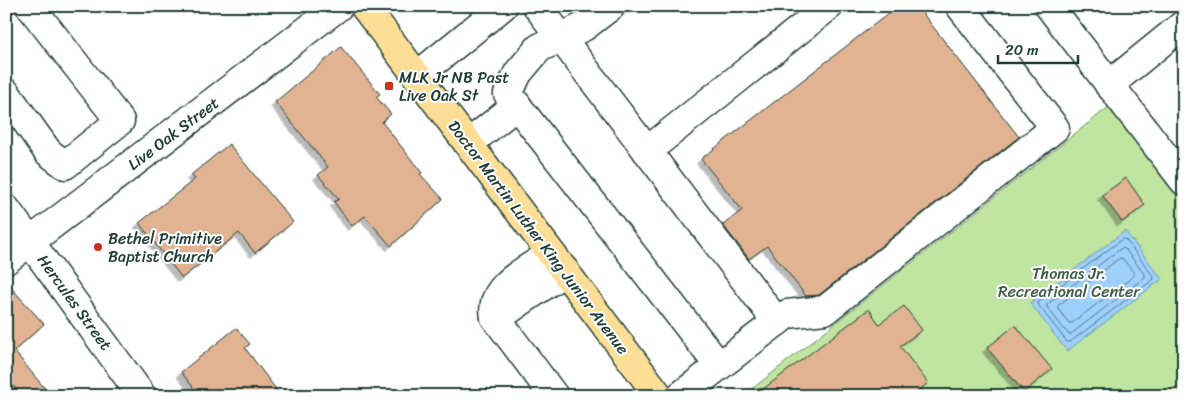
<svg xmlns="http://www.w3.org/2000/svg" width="1190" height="402" viewBox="0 0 1190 402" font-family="Sriracha,sans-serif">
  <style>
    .green { fill: #bfe5a0; stroke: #6f916a }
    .water { fill: #9fd0fc; stroke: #6c95ac }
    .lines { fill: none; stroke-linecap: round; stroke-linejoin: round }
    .shore { stroke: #527884; stroke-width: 1 }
    .building { fill: #e1b392; stroke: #1f3d34; filter: url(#shadow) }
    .minor-casing { stroke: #1f3d34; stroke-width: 31 }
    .major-casing { stroke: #1f3d34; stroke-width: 31 }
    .minor { stroke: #fff; stroke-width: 28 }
    .major { stroke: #fcde96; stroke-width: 28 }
    .poi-dot { fill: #c8321e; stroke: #fff; stroke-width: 2 }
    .labels { text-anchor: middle; stroke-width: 4; stroke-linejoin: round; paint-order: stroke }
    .poi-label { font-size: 16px; fill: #1f3d34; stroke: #fff; text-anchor: start }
    .street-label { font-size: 16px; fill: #1f3d34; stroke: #fff }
    .park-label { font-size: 16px; fill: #3f5f4a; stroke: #fff }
  </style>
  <defs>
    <filter id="shadow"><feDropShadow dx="-4.5" dy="4.5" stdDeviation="0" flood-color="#0004"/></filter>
  </defs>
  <rect width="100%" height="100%" fill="#fff"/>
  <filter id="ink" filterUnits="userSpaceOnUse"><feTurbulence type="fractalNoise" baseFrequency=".02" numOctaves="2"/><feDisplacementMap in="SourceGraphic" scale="10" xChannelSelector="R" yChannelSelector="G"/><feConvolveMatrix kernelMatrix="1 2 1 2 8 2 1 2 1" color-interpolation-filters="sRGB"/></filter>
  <g filter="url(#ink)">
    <polygon class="green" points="1120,98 1184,181 1184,396 743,396"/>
    <polygon class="water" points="1125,231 1162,279 1067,351 1030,303"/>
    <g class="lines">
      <g class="shore">
        <polygon points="1123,239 1126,240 1153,276 1154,279 1070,342 1067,342 1039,306 1038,303"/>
        <polygon points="1122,248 1125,249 1145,275 1145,277 1071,334 1068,334 1047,307 1047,305"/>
        <polygon points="1120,258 1123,259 1134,273 1134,276 1072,323 1069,323 1058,309 1058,306"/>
      </g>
    </g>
    <g class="building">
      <polygon points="898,6 917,6 1019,137 819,295 806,296 767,246 749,259 723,225 742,210 701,159"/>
      <polygon points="341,47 380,94 376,97 391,114 382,122 422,173 420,174 443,199 391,246 365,216 352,226 334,202 339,199 318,175 328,167 275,102"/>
      <polygon points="229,144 293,222 255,253 239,233 182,278 139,223 195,179 191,175"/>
      <polygon points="1126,178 1145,205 1122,222 1102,195"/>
      <polygon points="6,282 44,324 14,351 51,396 22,396 6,377"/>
      <polygon points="904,306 922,330 900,346 928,383 912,396 754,396 869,309 879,324"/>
      <polygon points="1015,325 1052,369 1024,392 987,348"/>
      <polygon points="236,328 250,344 245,348 281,396 200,396 181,372"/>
    </g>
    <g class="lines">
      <defs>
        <g id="minor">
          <polyline points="537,6 777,322"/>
          <polyline points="611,6 585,26 539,48 518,73 508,94 719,366"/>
          <polyline points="1049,6 1184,181"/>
          <polyline points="417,76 503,6"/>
          <polyline points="1109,85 1184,24"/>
          <polyline points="6,93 48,152 65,165 120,121 30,6"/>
          <polyline points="468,144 517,105"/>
          <polyline points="647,151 829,6"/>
          <polyline points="6,209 142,396"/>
          <path d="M551 254C530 268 488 286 495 317L500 316 565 271"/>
          <polyline points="6,260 339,6"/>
          <polyline points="495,317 554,396"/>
          <polyline points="680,396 787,314 825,310 1055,128 960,6"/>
        </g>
        <polyline id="major" points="364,6 659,396"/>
      </defs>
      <use href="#minor" class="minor-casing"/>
      <use href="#major" class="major-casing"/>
      <use href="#minor" class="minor"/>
      <use href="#major" class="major"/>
    </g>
  </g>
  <g class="poi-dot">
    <rect x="384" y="81" width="10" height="10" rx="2.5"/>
    <circle cx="98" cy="247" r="5"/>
  </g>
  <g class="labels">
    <g class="poi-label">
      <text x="399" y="83">MLK Jr NB Past<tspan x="399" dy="18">Live Oak St</tspan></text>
      <text x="108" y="244">Bethel Primitive<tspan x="108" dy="18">Baptist Church</tspan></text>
    </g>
    <g class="street-label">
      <text transform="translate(173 133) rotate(-37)" y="6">Live Oak Street</text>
      <text transform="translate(539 237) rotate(53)" y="6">Doctor Martin Luther King Junior Avenue</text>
      <text transform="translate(75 302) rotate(54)" y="6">Hercules Street</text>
    </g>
    <g class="park-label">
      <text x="1069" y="279">Thomas Jr.<tspan x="1069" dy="18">Recreational Center</tspan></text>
    </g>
  </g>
  <rect width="1190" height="402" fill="none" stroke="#fff" stroke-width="25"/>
  <rect x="12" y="12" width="1165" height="377" fill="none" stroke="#1f3d34" stroke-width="2" filter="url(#ink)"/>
  <path d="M998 55v8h80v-8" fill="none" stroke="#1f3d34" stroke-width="2.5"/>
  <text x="1005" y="55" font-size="15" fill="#1f3d34" stroke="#ffffff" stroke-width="4" paint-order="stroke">20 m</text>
</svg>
